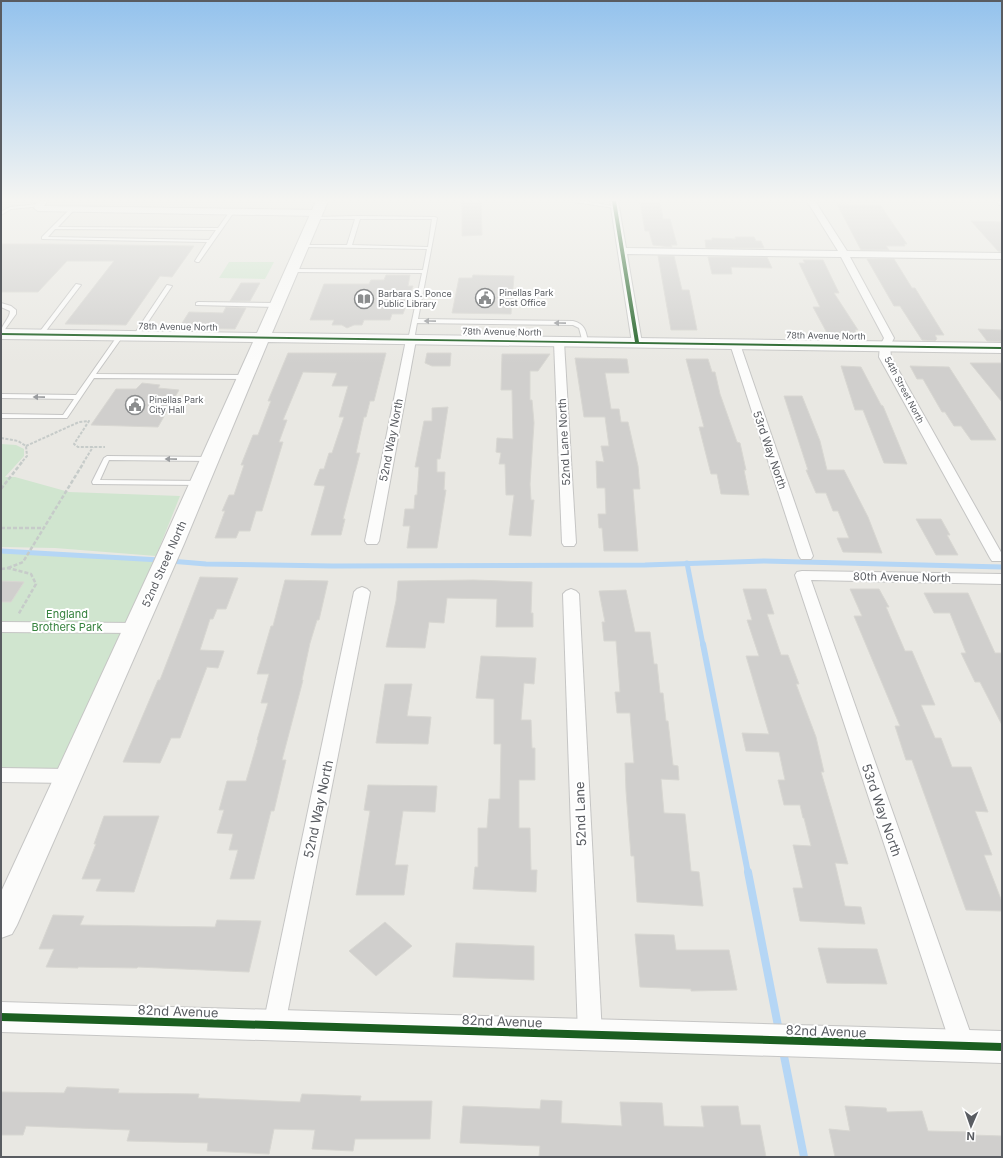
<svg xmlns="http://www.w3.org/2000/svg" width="1003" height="1158" viewBox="0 0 1003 1158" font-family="Inter,sans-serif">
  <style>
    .green { fill: #d0e5cf }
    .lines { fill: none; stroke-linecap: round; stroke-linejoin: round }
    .stream-far2 { stroke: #b5d6f5; stroke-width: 5 }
    .stream-far1 { stroke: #b5d6f5; stroke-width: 6 }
    .stream { stroke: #b5d6f5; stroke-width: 8 }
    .building { fill: #d0cfcd; stroke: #d8d7d2 }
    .lane-casing { stroke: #c5c5c4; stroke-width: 2 }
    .street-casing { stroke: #c5c5c4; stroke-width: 2 }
    .secondary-casing { stroke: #c6c6c5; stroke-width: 2 }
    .path-far1 { stroke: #c6cbc9; stroke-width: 2; stroke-dasharray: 3 1.5; stroke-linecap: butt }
    .path { stroke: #c6cbc9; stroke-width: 2.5; stroke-dasharray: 4 2; stroke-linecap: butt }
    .lane { fill: #fcfcfb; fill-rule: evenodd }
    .street { fill: #fcfcfb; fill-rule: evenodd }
    .secondary { fill: #fcfcfb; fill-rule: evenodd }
    .cycleway-casing { stroke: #fff; stroke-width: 2 }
    .cycleway { fill: #1b5e20; fill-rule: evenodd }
    .oneway { fill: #9a9c9f }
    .labels { text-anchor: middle; stroke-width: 4; stroke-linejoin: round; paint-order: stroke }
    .far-poi-label { font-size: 9px; fill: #595c61; stroke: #fff; text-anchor: start }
    .far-street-label { font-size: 9px; fill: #595c61; stroke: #fff }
    .street-label { font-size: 11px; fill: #595c61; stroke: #fff }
    .park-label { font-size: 11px; fill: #36823e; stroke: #fff }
    .near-street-label { font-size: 13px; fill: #595c61; stroke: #fff }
  </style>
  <rect width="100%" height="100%" fill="#e9e8e3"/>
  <g class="green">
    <polygon points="229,262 274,262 265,279 219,278"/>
    <polygon points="1,444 16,445 24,449 24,456 5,477 15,477 69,492 180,496 156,556 55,548 1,547"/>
    <polygon points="1,552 53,553 165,562 68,776 1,775"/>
  </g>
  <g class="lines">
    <g class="stream-far2">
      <polyline points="1,551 160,560"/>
      <polyline points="170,561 206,564 333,566 645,565 764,561 1002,567"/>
      <polyline points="687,563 703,645"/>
    </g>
    <polyline class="stream-far1" points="703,644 748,873"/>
    <g class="stream">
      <polyline points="748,872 779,1031"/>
      <polyline points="783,1051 804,1157"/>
    </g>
  </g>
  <g class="building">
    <polygon points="462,201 481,201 482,235 462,236"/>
    <polygon points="640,202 660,202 663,219 670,219 677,245 671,245 672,247 653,245 649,231 645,231"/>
    <polygon points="837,204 880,205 907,244 904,244 905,246 886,246 889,250 861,250"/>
    <polygon points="971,221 1002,222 1002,252 998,251"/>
    <polygon points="735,237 754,237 756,241 761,241 764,248 706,248 705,240 712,240 712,238 736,239"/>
    <polygon points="1,244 49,244 194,246 172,277 160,276 126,325 65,324 114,261 67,261 38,292 1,292"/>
    <polygon points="658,256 674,256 682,290 689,290 697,330 671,330"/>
    <polygon points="708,257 767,257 772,268 731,267 732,274 712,274"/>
    <polygon points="867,259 894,259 912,288 915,288 944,335 935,335 937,339 935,341 922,340 900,306 894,306"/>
    <polygon points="803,260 823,260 839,293 834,293 858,330 855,330 856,333 827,333 813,307 820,307 799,263 805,263"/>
    <polygon points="386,275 410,275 408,286 413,286 403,314 392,314 390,320 364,320 362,325 354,325 347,328 342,325 332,325 334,320 310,320 324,284 369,284 371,280 384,280"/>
    <polygon points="473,275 514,276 511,314 452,313 459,278 472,278"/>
    <polygon points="241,283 260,283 250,301 230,301"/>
    <polygon points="226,307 246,308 235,329 179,328 189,312 223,313"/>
    <polygon points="978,329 1002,330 1002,342 987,341"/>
    <polygon points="288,353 386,353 374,401 370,401 366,417 364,417 356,453 360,453 343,519 345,519 341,535 311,535 325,486 314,485 320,469 324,469 329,453 332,453 344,417 339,417 348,386 332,386 337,373 303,372 283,420 287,420 279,442 283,442 262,511 256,511 250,531 239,531 236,538 215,538 225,511 222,511 229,495 234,495 244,465 241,465 253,435 258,435 271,401 268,401"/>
    <polygon points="427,353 451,353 450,366 432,366 425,363"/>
    <polygon points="502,354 550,354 538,371 530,371 530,400 532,400 534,423 530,484 531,500 534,500 531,536 509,535 514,495 506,495 505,464 499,464 501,453 496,452 497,438 513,439 512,390 501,390"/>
    <polygon points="575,358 627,359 629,373 605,373 611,409 619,409 621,422 628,422 638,466 640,489 633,489 638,551 604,551 602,528 599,528 598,514 606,514 605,488 597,488 596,461 604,462 601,446 609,446 605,417 584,417"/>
    <polygon points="686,359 708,359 712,372 715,372 720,394 737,442 740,443 746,470 744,470 749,495 721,494 717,474 711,474 699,427 704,427"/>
    <polygon points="970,363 1002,363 1002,402"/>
    <polygon points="841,366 861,367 881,405 883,406 907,464 884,463 863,410 855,410"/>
    <polygon points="910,366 949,367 996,440 971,440 961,426 954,426 945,412 942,412 923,379 917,379"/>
    <polygon points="142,383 160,385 158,388 179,390 158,427 91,425 116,389 136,389"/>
    <polygon points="784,396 802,396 820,441 827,470 844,470 868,517 882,553 843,552 837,538 849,538 838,511 833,511 826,493 816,493 806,470 808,470"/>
    <polygon points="448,407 440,459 437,459 437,472 445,472 444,490 446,490 437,548 407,548 410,526 403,526 405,509 414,509 415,495 417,495 419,467 415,467 424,421 432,421 432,408"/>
    <polygon points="916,519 941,519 950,535 947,535 958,555 936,555"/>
    <polygon points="200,577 238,578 226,609 217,609 213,619 210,619 200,650 224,651 218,668 207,667 180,738 171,738 160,763 123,762 158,680 160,680"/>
    <polygon points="285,580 328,581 319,620 317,620 310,643 302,680 303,680 282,760 286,760 274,811 271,811 254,879 230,879 238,850 229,850 233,834 217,833 224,810 219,810 227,781 246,781 258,740 257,740 268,703 261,703 269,674 257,674 271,626 273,626"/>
    <polygon points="474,580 532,582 531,613 533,613 533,627 496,627 497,599 447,598 444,623 429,622 425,648 386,647 396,601 398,581"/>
    <polygon points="1,581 24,582 11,602 1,602"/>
    <polygon points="743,589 766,589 774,614 767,614 781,655 788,655 799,684 796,684 816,737 824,772 821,772 848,864 835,863 845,906 861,907 865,924 800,921 793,888 803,888 793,845 811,846 804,818 803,818 800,805 784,805 778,780 785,780 779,752 746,751 742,733 769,734 746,656 759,656 747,620 752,620"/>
    <polygon points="850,589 879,589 889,607 886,607 905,651 912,651 935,705 921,705 935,738 941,738 952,767 971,767 988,812 975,811 992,855 984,855 1002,902 1002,911 966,910 912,760 906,760 895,726 900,726 854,616 862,616"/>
    <polygon points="626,590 635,632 650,632 654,664 657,664 660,693 663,693 666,721 668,721 673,765 678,766 679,780 661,779 664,813 685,814 691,871 699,872 703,906 637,902 634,856 631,856 626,791 625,763 634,763 630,713 617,713 615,692 620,692 616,641 604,641 602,622 605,622 599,591"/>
    <polygon points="924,593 968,593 995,653 1002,653 1002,725 980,682 975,682 961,653 966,653 950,613 934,613"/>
    <polygon points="481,656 536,658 534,684 524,683 521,720 531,720 532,748 535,748 535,780 519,780 519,828 530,828 531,870 537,870 536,892 473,889 475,867 478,867 478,828 487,828 489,799 500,799 501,744 494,744 494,699 476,698"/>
    <polygon points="385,684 412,684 407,716 431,717 428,744 376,743"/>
    <polygon points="368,785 437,786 435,812 403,811 395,865 408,865 404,895 356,895 370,811 364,810"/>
    <polygon points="104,816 159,816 134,892 96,891 101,879 82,879 96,844 94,844"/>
    <polygon points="53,915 84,916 80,925 215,927 217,920 261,921 249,972 138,967 137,968 78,967 78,968 46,967 54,949 39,949"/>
    <polygon points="385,922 412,946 376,976 349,951"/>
    <polygon points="635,934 674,935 676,950 729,950 737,990 691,991 691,989 640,987"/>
    <polygon points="456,943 534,946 534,980 453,977"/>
    <polygon points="818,948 877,949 887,984 827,983"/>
    <polygon points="67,1087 119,1089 118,1093 199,1094 198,1098 300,1102 302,1094 361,1096 360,1101 432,1101 430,1139 355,1139 353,1151 312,1149 315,1130 274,1129 269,1154 207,1151 208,1143 127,1141 130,1130 26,1126 23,1135 1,1135 1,1092 64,1093"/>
    <polygon points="541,1100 562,1101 561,1123 622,1126 620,1102 662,1103 664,1126 704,1127 701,1106 738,1106 741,1125 760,1125 766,1157 539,1157 540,1146 460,1143 463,1106 540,1109"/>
    <polygon points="845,1106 886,1108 887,1112 922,1111 928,1131 970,1132 971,1135 1002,1136 1002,1157 835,1157 829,1129 850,1131"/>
  </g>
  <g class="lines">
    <defs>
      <g id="lane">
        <polygon points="568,201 584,201 617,207 615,208"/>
        <polygon points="39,204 41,205 41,206 11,209 1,215 1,212 10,207"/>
        <path d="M70 209 74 210 58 227 218 228 230 211 234 212 199 262H197L195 261 207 242 42 239V237ZM55 229 216 230 209 240 48 237Z"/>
        <path d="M358 216 435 217 437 218 418 319 573 321C585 324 586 331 588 342L583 343 579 328 573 325 417 323 414 340 411 342 408 340 422 273 290 272V270L292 269 423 270 427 249 303 247 301 246 303 245H347L355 219H315L313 218 315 217ZM360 219H432L428 247 352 245Z"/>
        <polygon points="76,284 81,285 42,336 38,336 38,334"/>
        <polygon points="167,285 172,286 138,337 134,337 133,336"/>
        <polygon points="198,302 278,303 281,305 278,307 196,305 196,303"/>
        <path d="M1 303 11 306 16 310V314L3 332 1 333C1 324 10 319 10 311L1 307Z"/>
        <polygon points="120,334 123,336 96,374 246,375 249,377 246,379 94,378 67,418 1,418 1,414 63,415 74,399 1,398 1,394 76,395 118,335"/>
        <polygon points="107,456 210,457 213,459 210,461 109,460 100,480 202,481 203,483 202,485 199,485 93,484 92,482 104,458"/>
      </g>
      <g id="street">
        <polygon points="38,201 47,201 44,206 317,210 321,213 317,216 38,211 34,208"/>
        <polygon points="610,201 618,201 626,248 838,251 807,201 815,201 847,251 1002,253 1002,259 850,257 894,338 890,346 891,357 1002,554 1002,561 992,561 990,558 879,357 880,346 884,338 841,257 627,254 642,343 637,346 632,343"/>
        <polygon points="997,201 1002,201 1002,205 999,205"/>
        <polygon points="411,337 416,340 379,541 377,544 367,544 365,541 406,340"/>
        <polygon points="559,339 564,342 576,543 574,546 564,546 562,543 554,342"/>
        <polygon points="735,341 740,344 813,556 811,559 801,559 799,556 730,344"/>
        <polygon points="802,571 1002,574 1002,584 811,580 975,1046 971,1054 963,1057 955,1054 951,1046 795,575 797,572"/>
        <polygon points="362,587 367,589 370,592 285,1025 282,1032 274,1036 266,1032 263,1025 354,592 357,589"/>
        <polygon points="571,589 576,591 579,594 602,1035 598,1043 590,1046 582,1043 578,1035 563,594 566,591"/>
        <polygon points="1,622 135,623 141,624 143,628 141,632 135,633 1,632"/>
        <polygon points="1,768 68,769 75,771 77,776 75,781 68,783 1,782"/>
      </g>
      <g id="secondary">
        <polygon points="316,201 328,201 272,333 1002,343 1002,353 268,342 184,544 17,925 12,934 1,938 1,892 162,544 253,342 1,339 1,329 257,333"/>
        <polygon points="1,1002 1002,1031 1002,1063 1,1032"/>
      </g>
    </defs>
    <use href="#lane" class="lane-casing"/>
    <use href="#street" class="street-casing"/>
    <use href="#secondary" class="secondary-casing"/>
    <g class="path-far1">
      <polyline points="1,438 18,441 26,446 27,456 21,463"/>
      <polyline points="26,446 79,422 89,421 74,444 78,447 105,447"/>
      <polyline points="83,463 93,447"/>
    </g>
    <g class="path">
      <polyline points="1,489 22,462"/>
      <polyline points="1,528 44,528"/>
      <polyline points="8,568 23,562 84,462"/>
      <polyline points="1,569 8,568 31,574 36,584 18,615"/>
    </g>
    <use href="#lane" class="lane"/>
    <use href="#street" class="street"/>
    <use href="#secondary" class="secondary"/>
    <defs>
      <g id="cycleway">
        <polygon points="612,201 616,201 639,342 1002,347 1002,349 1,335 1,333 635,342"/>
        <polygon points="1,1013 1002,1043 1002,1051 1,1021"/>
      </g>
    </defs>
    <use href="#cycleway" class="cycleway-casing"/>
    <use href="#cycleway" class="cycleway"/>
  </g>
  <defs><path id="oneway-solid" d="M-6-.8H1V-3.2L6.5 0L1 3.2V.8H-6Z"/></defs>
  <g class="oneway">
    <use href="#oneway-solid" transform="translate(430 321) rotate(-179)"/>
    <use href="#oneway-solid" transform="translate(560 323) rotate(-179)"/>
    <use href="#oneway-solid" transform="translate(39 397) rotate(-179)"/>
    <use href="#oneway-solid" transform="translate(171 459) rotate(-179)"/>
  </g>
  <linearGradient id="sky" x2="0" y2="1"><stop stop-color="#93c2ed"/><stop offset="0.55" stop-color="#f5f5f2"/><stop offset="1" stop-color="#f5f5f2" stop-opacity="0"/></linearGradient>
  <rect width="1003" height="364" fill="url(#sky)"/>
  <defs>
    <symbol id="civic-ring" viewBox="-11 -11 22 22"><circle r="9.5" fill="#fff" stroke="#8b8d8e" stroke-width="1.5"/><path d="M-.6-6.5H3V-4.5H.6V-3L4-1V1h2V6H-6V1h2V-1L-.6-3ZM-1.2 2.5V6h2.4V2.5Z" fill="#8b8d8e"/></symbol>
    <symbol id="library-ring" viewBox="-11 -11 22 22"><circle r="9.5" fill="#fff" stroke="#8b8d8e" stroke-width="1.5"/><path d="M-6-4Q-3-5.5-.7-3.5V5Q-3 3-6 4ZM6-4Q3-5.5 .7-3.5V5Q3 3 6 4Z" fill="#8b8d8e"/></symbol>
  </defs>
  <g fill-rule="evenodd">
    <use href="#civic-ring" x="474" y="287" width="22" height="22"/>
    <use href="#library-ring" x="353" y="288" width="22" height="22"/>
    <use href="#civic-ring" x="124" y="394" width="22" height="22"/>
  </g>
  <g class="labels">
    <g class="far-poi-label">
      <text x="499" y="296">Pinellas Park<tspan x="499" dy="10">Post Office</tspan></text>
      <text x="378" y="297">Barbara S. Ponce<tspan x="378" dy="10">Public Library</tspan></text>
      <text x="149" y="403">Pinellas Park<tspan x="149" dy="10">City Hall</tspan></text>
    </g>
    <g class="far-street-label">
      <text transform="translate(178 327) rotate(1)" y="3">78th Avenue North</text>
      <text transform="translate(502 332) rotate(1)" y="3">78th Avenue North</text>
      <text transform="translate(826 336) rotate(1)" y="3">78th Avenue North</text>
      <text transform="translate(904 390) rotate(62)" y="3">54th Street North</text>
    </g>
    <g class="street-label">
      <text transform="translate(391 440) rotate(-79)" y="4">52nd Way North</text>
      <text transform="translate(564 442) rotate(-93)" y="4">52nd Lane North</text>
      <text transform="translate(770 450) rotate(71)" y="4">53rd Way North</text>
      <text transform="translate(164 564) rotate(-66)" y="4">52nd Street North</text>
      <text transform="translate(902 577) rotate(1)" y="4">80th Avenue North</text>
    </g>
    <g class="park-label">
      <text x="67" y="618">England<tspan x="67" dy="13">Brothers Park</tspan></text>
    </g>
    <g class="near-street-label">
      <text transform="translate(318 809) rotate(-78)" y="5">52nd Way North</text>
      <text transform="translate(882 810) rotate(71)" y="5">53rd Way North</text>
      <text transform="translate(580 814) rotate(-92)" y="5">52nd Lane</text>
      <text transform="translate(178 1011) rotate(2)" y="5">82nd Avenue</text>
      <text transform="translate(502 1021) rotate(2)" y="5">82nd Avenue</text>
      <text transform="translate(826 1031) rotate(2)" y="5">82nd Avenue</text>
    </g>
  </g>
  <rect width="1003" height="1158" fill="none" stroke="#595c61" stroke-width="4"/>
  <g transform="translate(971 1126) rotate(182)" stroke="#ffffff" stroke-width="3" paint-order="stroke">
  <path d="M0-3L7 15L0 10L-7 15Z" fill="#595c61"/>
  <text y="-6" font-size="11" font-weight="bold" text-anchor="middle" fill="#595c61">N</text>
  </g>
</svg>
